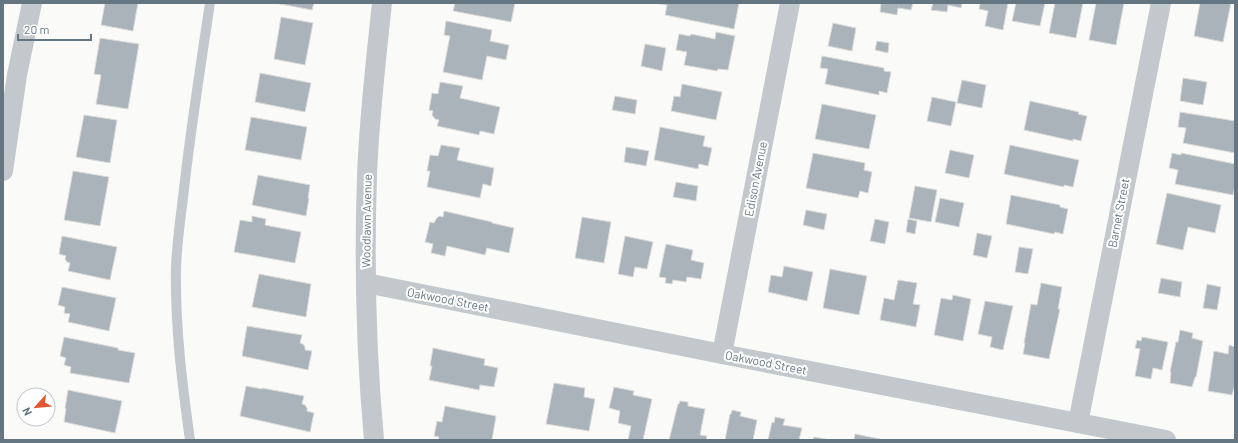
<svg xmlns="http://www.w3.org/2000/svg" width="1238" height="443" viewBox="0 0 1238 443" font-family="Barlow,sans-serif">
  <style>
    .building { fill: #aab3b9; stroke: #dcdcda }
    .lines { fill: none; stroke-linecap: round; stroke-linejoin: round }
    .lane { stroke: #c3c8cc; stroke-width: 10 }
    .street { stroke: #c3c8cc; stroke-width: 20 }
    .labels { text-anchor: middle; stroke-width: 4; stroke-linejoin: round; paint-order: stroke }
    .street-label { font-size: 12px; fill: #657683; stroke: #fff }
  </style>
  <rect width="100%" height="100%" fill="#fafaf8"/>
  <g class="building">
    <polygon points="105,3 138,3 133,31 101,25"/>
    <polygon points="275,3 314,3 312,10"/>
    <polygon points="455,3 515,3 511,22 453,11"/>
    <polygon points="661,3 739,3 734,29 665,15 667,5 660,4"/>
    <polygon points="881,3 913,3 911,10 898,8 897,15 880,12"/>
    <polygon points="933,3 962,3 961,8 948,5 947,12 931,10"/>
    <polygon points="980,3 1008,3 1003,30 985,26 988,11 979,9"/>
    <polygon points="1016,3 1045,3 1040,26 1012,21"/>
    <polygon points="1055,3 1083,3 1076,38 1049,33"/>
    <polygon points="1096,3 1124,3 1116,45 1089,40"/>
    <polygon points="1200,3 1231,3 1223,42 1194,36"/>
    <polygon points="281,17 313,23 305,65 274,59"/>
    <polygon points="446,21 492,30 490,41 509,45 506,60 487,56 482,80 443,72 450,36 444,35"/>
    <polygon points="833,23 856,28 852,51 828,46"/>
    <polygon points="716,32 735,36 728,70 718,69 717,71 684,65 687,52 676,50 679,34 690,36 691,34 715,39"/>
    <polygon points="100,38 139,44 128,109 96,104 101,75 94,74"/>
    <polygon points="877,41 889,43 888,53 875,50"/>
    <polygon points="645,44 666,48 662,71 641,66"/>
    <polygon points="822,56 884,68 884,71 891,72 887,93 879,91 879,95 825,84 828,69 820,68"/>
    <polygon points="260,73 311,83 305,112 255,102"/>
    <polygon points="1183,78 1207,82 1203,105 1180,101"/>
    <polygon points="962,80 986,85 982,108 957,103"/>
    <polygon points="440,82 463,86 460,98 500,107 494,134 480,131 479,135 437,126 439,120 435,119 432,115 433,111 429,110 432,93 438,94"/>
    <polygon points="682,84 722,92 716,120 671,111 674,96 680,97"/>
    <polygon points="615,96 637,100 635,114 612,110"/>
    <polygon points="932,97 956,102 951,126 927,121"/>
    <polygon points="1030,101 1079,112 1078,114 1087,116 1081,141 1073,139 1073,141 1024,130"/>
    <polygon points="822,104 876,115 869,149 815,139"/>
    <polygon points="1180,112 1235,121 1235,153 1183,143 1186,128 1178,127"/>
    <polygon points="84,115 117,120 110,163 76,157"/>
    <polygon points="251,117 307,127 301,160 245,150"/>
    <polygon points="660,127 705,136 703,146 712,148 708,166 699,164 698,169 654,160"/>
    <polygon points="441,145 460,148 457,160 494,168 491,186 483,184 480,198 427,187 430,171 427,171 430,155 438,156"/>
    <polygon points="1010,145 1079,160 1073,187 1064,185 1064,187 1004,174"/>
    <polygon points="626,147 649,151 646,166 624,162"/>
    <polygon points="950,150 974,155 969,178 945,173"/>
    <polygon points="813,153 865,163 864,170 872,172 868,193 860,191 858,198 806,188"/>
    <polygon points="1172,153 1181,155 1181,153 1235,164 1235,186 1233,195 1175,184 1178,170 1169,168"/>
    <polygon points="73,171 109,177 100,226 64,220"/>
    <polygon points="258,175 310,185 308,198 309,198 306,216 252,205"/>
    <polygon points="676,182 698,186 696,201 673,197"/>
    <polygon points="915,186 937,190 931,222 909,218"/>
    <polygon points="1167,193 1221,205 1215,233 1188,227 1183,250 1156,244"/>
    <polygon points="1011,195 1060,205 1060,207 1068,209 1063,234 1055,232 1054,234 1006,224"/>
    <polygon points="940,198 964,203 959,227 935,222"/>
    <polygon points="806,210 827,214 824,230 803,225"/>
    <polygon points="444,211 492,222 492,223 514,228 509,253 487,248 485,255 447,246 445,256 431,253 433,244 425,242 430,222 434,223 436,219 439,216 443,217"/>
    <polygon points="252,216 266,219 265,225 301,232 295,263 234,252 240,220 252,222"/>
    <polygon points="582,217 611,222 604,263 575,258"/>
    <polygon points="875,219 889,222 885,244 870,241"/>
    <polygon points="908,219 917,221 915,234 906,232"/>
    <polygon points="977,233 992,236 987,258 973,255"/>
    <polygon points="62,236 117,247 110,280 68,271 70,263 67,262 65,259 66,256 59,254"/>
    <polygon points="625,236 653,242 647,269 635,267 633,277 618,274"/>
    <polygon points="666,244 693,250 691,260 704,263 701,279 687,277 686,282 673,280 672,284 665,283 666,278 659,277"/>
    <polygon points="1019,247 1033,249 1028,274 1015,272"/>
    <polygon points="784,266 813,272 807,301 768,292 771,275 782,277"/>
    <polygon points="830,269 867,276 859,315 823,308"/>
    <polygon points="259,274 311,284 306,317 252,307"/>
    <polygon points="1161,278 1182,282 1180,297 1158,293"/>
    <polygon points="898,280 917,283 913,304 920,305 916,327 880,320 884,298 894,300"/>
    <polygon points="1041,283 1062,287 1058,309 1060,309 1049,359 1023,354 1025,343 1024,343 1031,304 1037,305"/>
    <polygon points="1207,284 1221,287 1217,310 1203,308"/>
    <polygon points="62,287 116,298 109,331 68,322 70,314 64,313 65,307 58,305"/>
    <polygon points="953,295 971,299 963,341 934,335 941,298 952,300"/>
    <polygon points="985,301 1013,306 1003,350 990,347 992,337 978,334"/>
    <polygon points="247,326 302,335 300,343 303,344 305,347 305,350 312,351 308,370 242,356"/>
    <polygon points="1180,330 1193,333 1192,338 1203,341 1196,377 1195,377 1192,387 1170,383 1171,372 1170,372 1176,342 1178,342"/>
    <polygon points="64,337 118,348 118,350 135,353 129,383 70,373 71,367 64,365 66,358 60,356"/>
    <polygon points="1142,337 1168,342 1162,370 1153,368 1151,379 1135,376 1140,349 1135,348 1137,340 1141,341"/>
    <polygon points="1229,345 1235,347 1235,384 1232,395 1208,391 1214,351 1228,354"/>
    <polygon points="433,348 485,359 484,365 498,368 494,387 480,385 479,390 429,380 432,366 430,366"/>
    <polygon points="554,383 585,388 584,397 595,399 589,431 546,424"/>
    <polygon points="246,386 262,389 262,388 304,396 302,404 305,405 307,408 307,411 314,413 310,432 240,416"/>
    <polygon points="614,387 634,391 633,395 652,399 643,440 628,440 631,426 618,423 620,411 609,408"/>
    <polygon points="68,390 122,401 115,433 64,422 66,409 65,408"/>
    <polygon points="680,401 688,402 688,406 705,409 700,435 707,436 706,440 669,440 678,404 679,404"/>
    <polygon points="445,406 496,416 492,440 438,440 439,437 434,436 437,421 442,422"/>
    <polygon points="732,410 741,412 740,416 757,420 753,440 725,440 730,414 731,414"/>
    <polygon points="775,417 785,419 783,425 802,428 799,440 768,440 772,422 774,423"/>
    <polygon points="855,434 880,439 879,440 854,440"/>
    <polygon points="814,437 831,440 813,440"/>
  </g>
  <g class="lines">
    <path class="lane" d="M190 440C182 383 175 326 176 268 177 238 182 209 185 180 192 121 201 62 210 3"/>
    <g class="street">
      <polyline points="3,171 17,75 32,3"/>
      <polyline points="366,283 722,354 1166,440"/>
      <polyline points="722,354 790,3"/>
      <polyline points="1078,423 1161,3"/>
      <path d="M374 440C366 352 364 264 367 176 369 118 376 60 382 3"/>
    </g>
  </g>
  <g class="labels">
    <g class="street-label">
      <text transform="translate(756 179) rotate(-79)" y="4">Edison Avenue</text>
      <text transform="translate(1119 213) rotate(-79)" y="4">Barnet Street</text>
      <text transform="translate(367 221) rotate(-89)" y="4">Woodlawn Avenue</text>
      <text transform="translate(448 300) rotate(11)" y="4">Oakwood Street</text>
      <text transform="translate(766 363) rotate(11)" y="4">Oakwood Street</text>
    </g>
  </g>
  <rect width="1238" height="443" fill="none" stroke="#657683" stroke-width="8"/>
  <g transform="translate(36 407) rotate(243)"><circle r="19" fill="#ffffff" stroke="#c1c8cd"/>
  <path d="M0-3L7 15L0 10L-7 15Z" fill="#e4572e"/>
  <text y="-6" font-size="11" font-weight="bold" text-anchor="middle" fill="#657683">N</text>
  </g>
  <path d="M18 34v6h73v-6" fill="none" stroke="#657683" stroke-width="2"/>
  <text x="24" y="34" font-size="12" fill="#657683" stroke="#ffffff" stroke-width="3" paint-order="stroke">20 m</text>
</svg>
